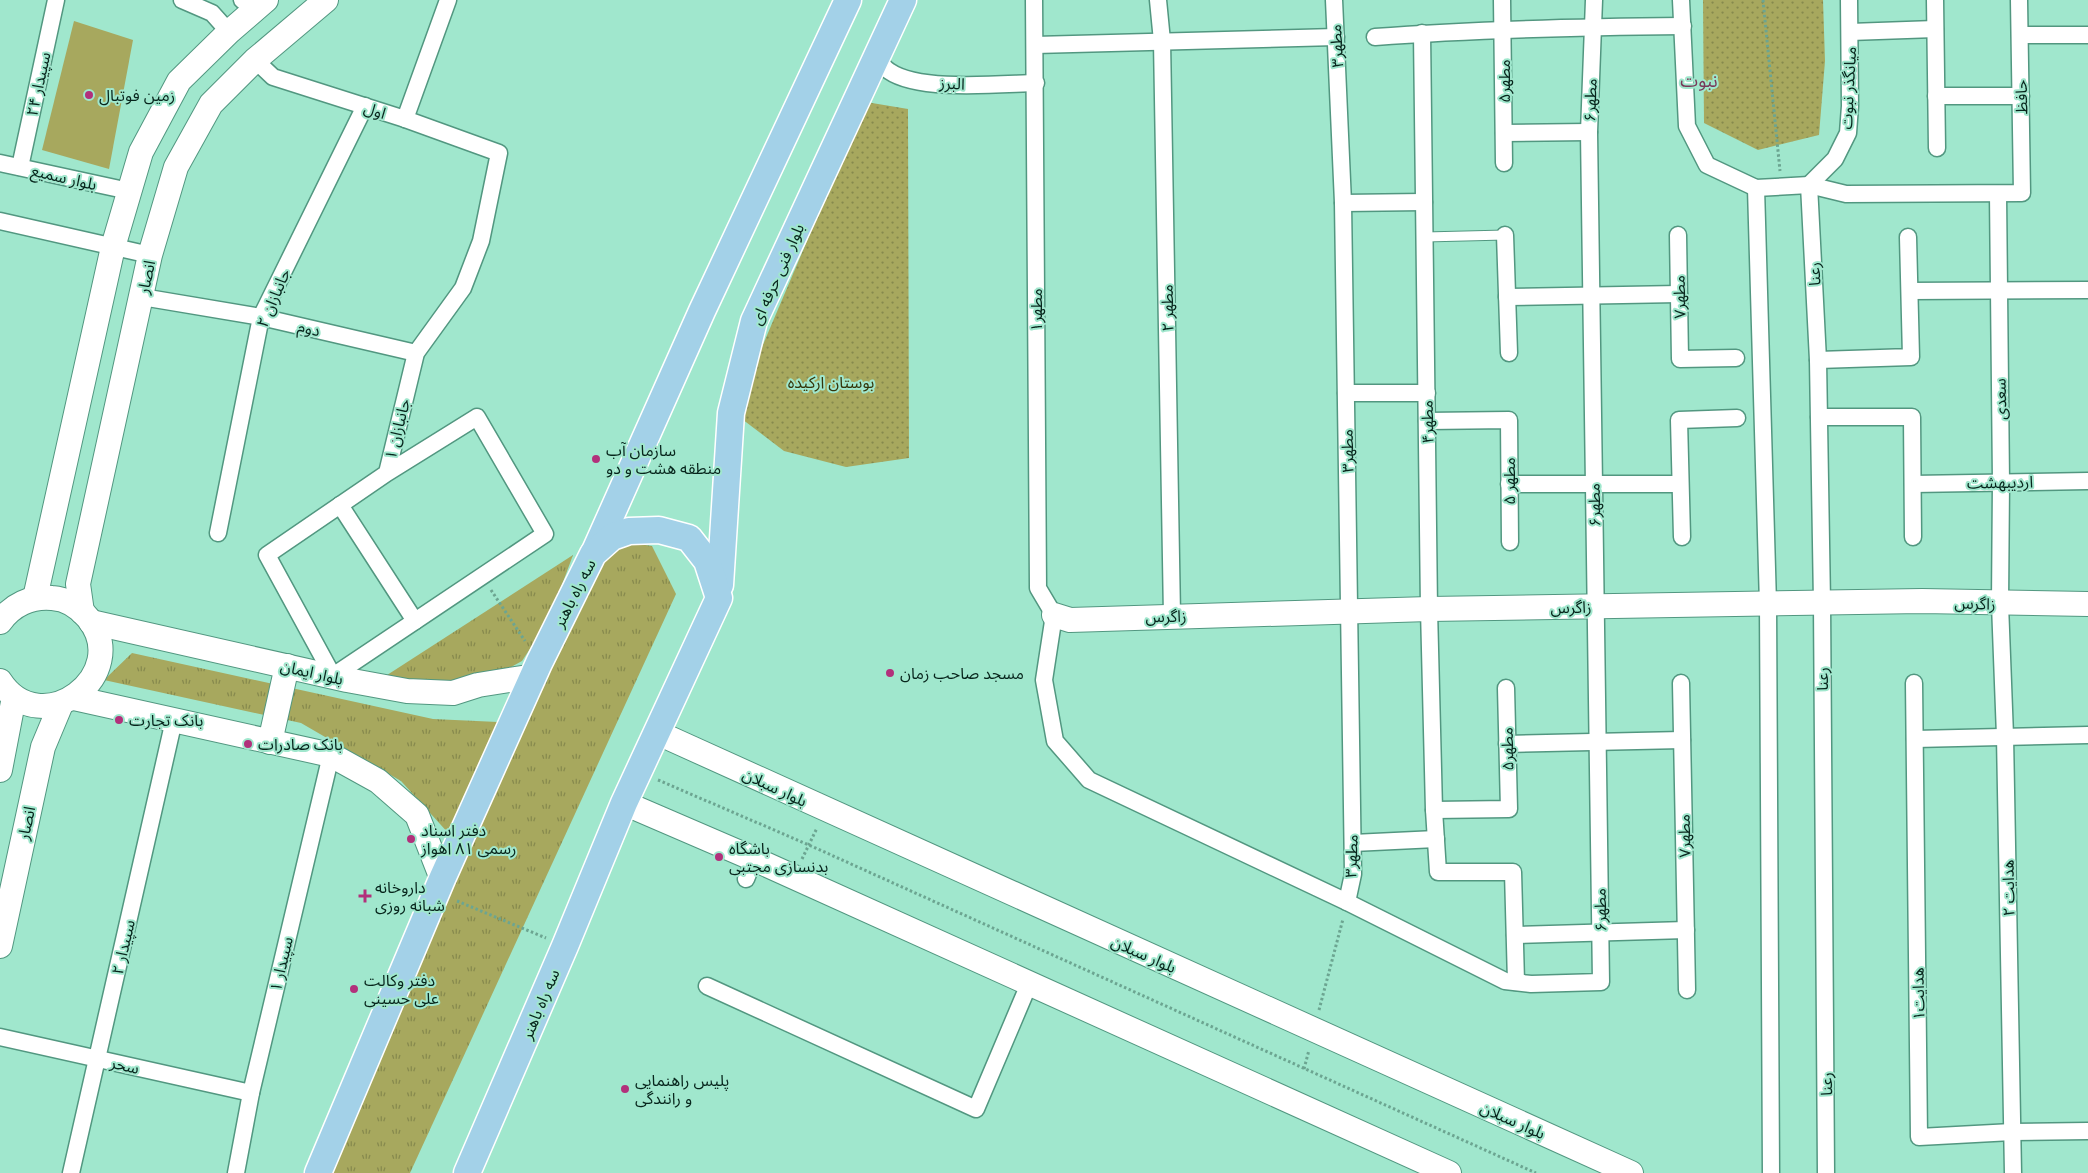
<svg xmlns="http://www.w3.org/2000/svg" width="2088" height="1173" viewBox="0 0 2088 1173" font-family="Roboto,'Noto Sans Arabic',sans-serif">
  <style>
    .grass { fill: url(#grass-tufts) }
    .park { fill: url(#park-dots) }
    .pitch { fill: #a7a85e }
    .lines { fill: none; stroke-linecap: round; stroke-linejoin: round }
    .lane-casing { stroke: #529780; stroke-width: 11 }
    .street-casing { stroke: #529780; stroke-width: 19 }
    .secondary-casing { stroke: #529780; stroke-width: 26 }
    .primary-casing { stroke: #fff; stroke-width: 29 }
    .path { stroke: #6ca591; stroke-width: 3; stroke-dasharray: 2.5 2.5; stroke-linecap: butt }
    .lane { stroke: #fff; stroke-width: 9 }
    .street { stroke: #fff; stroke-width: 16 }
    .secondary { stroke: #fff; stroke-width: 24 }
    .primary { stroke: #a3d1e8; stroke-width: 26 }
    .poi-dot { fill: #b2307b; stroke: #a0e7cd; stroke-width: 2 }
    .labels { text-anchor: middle; stroke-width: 4; stroke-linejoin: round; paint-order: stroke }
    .street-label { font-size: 16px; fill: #07251c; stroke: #a0e7cd }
    .poi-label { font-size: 16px; fill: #07251c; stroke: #a0e7cd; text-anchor: start }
    .park-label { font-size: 16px; fill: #35350a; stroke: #a0e7cd }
    .neighbourhood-label { font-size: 18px; fill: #793859; stroke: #a0e7cd }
  </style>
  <defs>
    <pattern id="grass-tufts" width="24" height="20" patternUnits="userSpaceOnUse" patternTransform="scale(1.25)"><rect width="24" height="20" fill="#a7a85e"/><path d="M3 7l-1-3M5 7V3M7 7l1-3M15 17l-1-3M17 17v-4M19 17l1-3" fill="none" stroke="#86894d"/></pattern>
    <pattern id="park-dots" width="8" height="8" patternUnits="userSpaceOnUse" patternTransform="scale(1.25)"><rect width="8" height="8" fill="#a7a85e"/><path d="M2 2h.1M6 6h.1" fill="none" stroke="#86894d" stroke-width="1.8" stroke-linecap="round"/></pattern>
  </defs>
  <rect width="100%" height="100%" fill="#a0e7cd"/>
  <g class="grass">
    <polygon points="626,542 652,546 676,594 410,1173 323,1173 601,559"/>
    <polygon points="573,555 549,620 522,661 491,678 454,687 384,677"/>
    <polygon points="132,653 433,719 498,722 450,835 401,781 301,723 104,680"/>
  </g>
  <g class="park">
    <polygon points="1703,0 1823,0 1825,61 1819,135 1758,150 1704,123"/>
    <polygon points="866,102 908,109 909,458 846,467 784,451 734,413"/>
  </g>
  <polygon class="pitch" points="74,21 133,40 109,169 42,150"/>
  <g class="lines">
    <defs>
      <polyline id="lane" points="1425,237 1505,235"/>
      <g id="street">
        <polyline points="182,0 212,13 229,32"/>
        <polyline points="242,0 255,10"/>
        <polyline points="1034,0 1038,588 1054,615 1044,680 1055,741 1089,780 1347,902 1505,981 1531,984 1601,982 1589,132 1594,0"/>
        <polyline points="1158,0 1162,41 1172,616"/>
        <polyline points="1334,0 1343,203 1353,874 1347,902"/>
        <polyline points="1502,0 1504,163"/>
        <polyline points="1681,0 1687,126 1707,165 1756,188 1809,185 1846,194 2022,193 2019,0"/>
        <polyline points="1935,0 1937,148"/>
        <polyline points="1850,32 1935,29"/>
        <polyline points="1422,33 1429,609 1434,810 1438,872 1513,872 1516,982"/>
        <polyline points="2020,35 2088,35"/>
        <path d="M1375 37C1477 29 1580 27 1683 26"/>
        <polyline points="1035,45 1336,37"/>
        <path d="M875 57C880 62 884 68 889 71 919 92 999 84 1036 83"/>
        <polyline points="255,60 273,77 405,119 499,153 481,241 463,288 416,353 387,473 267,555 333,676 545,534 477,417 387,473"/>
        <polyline points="1936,96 2021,96"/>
        <polyline points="405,119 448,0"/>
        <polyline points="1504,133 1589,132"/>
        <polyline points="0,163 129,191"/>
        <polyline points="20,167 56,0"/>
        <polyline points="1809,185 1818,360 1822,603 1826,1173"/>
        <polyline points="1809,185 1835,159 1848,133 1850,106 1849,0"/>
        <polyline points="1756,188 1768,604 1771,1173"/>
        <polyline points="1998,194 2001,482 2000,604 2005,736 2013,1173"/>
        <polyline points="1343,203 1424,202"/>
        <polyline points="0,221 150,255"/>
        <polyline points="1505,235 1509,353"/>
        <polyline points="1678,235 1680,359 1736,358"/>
        <polyline points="1910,291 2088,290"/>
        <polyline points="142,297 261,317 416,353"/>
        <polyline points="1507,297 1679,294"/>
        <polyline points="1818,360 1911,357 1908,237"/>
        <polyline points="1346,393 1427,393"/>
        <polyline points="1819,417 1912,417 1913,537"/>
        <polyline points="1427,421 1509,420 1510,542"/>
        <polyline points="1509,484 1679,484"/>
        <polyline points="1913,484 2088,481"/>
        <polyline points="340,505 415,621"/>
        <polyline points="218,533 261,317 365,106"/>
        <polyline points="1682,537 1679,420 1737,418"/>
        <polyline points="1681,683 1687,990"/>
        <polyline points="1914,683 1919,1137 2012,1132 2088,1131"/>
        <polyline points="1915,739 2088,735"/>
        <polyline points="1507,744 1682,740"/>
        <polyline points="1434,810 1509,809 1506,688"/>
        <polyline points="1353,843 1436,839"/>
        <polyline points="746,879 754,859"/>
        <polyline points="1515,935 1686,930"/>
        <polyline points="707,986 976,1109 1029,984"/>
        <polyline points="0,1037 251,1093"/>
        <polyline points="71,1173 174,720"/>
        <polyline points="236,1173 251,1093 331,755"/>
      </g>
      <g id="secondary">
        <polyline points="35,598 113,247 141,152 179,81 229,32 266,0"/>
        <polyline points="82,612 78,584 150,255 176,167 211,104 255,60 326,0"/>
        <polyline points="1054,615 1070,620 1429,609 1922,601 2088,604"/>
        <path d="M0 622C12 605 31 596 52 598 67 599 79 607 88 618 134 674 41 744 0 681"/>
        <polyline points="91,622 347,680 407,691 453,693 478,685 535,676"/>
        <polyline points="74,698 331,755 378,781 417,815 442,879"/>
        <polyline points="658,733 1631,1173"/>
        <polyline points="270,742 287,666"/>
        <polyline points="0,770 14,697"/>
        <polyline points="624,803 754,859 1449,1173"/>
        <polyline points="0,946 43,747 61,704"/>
      </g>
      <g id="primary">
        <polyline points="595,551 702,311 848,0"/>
        <polyline points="720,585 731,413 754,321 903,0"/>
        <polyline points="318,1173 442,879 539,663 593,554 612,537 629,531 659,530 689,538 707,561 719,598 624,803 565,946 467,1173"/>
      </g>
    </defs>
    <use href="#lane" class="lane-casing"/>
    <use href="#street" class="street-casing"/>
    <use href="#secondary" class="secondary-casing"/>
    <use href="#primary" class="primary-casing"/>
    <g class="path">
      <polyline points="1763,0 1780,171"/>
      <polyline points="491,590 525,641"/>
      <polyline points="658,780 809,845 1536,1173"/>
      <polyline points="802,859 817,828"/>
      <polyline points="457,901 546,938"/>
      <polyline points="1319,1010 1343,919"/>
      <polyline points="1304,1069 1309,1050"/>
    </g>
    <use href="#lane" class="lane"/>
    <use href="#street" class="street"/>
    <use href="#secondary" class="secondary"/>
    <use href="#primary" class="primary"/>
  </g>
  <g class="poi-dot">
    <circle cx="89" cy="95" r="5"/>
    <circle cx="596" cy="459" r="5"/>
    <circle cx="890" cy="673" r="5"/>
    <circle cx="119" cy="720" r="5"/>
    <circle cx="248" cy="744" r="5"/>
    <circle cx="411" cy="839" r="5"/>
    <circle cx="719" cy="857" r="5"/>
    <path d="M362.5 888.5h5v5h5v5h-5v5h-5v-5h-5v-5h5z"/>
    <circle cx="354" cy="989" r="5"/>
    <circle cx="625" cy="1089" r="5"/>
  </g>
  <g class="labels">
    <g class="street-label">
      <text transform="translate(1336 46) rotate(-93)" y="6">مطهر۳</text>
      <text transform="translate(1504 81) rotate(-90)" y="6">مطهر۵</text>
      <text transform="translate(952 83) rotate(3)" y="6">البرز</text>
      <text transform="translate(38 84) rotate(-78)" y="6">سپیدار ۲۴</text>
      <text transform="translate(1848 88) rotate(-87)" y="6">میانگذر نبوت</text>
      <text transform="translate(2021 97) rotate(-91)" y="6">حافظ</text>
      <text transform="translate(1590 100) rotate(-88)" y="6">مطهر۶</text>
      <text transform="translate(375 110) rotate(18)" y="6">اول</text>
      <text transform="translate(64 177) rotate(13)" y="6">بلوار سمیع</text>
      <text transform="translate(777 274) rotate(-66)" y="6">بلوار فنی حرفه ای</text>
      <text transform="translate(1814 274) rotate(-93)" y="6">رعنا</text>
      <text transform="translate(146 277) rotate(-78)" y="6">انصار</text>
      <text transform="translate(1679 297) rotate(-91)" y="6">مطهر۷</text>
      <text transform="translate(273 298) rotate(-67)" y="6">جانبازان ۲</text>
      <text transform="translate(1167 308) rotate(-91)" y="6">مطهر ۲</text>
      <text transform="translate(1036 310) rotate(-90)" y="6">مطهر۱</text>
      <text transform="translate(309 328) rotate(13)" y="6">دوم</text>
      <text transform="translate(2000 399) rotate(-91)" y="6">سعدی</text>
      <text transform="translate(1427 422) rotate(-91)" y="6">مطهر۴</text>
      <text transform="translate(397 429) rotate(-76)" y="6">جانبازان ۱</text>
      <text transform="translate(1347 451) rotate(-91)" y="6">مطهر۳</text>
      <text transform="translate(1509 481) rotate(-90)" y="6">مطهر ۵</text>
      <text transform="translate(2000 482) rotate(-1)" y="6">اردیبهشت</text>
      <text transform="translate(1594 505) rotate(-91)" y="6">مطهر۶</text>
      <text transform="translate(574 593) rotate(-63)" y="6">سه راه باهنر</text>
      <text transform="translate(1975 603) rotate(2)" y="6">زاگرس</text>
      <text transform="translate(1571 607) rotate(-1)" y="6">زاگرس</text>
      <text transform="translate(1166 616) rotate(-1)" y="6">زاگرس</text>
      <text transform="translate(312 672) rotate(13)" y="6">بلوار ایمان</text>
      <text transform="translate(1822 679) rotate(-90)" y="6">رعنا</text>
      <text transform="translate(1507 749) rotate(-91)" y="6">مطهر۵</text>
      <text transform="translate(775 787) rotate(25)" y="6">بلوار سبلان</text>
      <text transform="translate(26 823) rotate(-78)" y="6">انصار</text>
      <text transform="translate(1684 836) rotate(-91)" y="6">مطهر۷</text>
      <text transform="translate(1351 856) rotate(-88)" y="6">مطهر۳</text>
      <text transform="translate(2008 888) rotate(-91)" y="6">هدایت ۲</text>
      <text transform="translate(1600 910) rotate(-91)" y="6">مطهر۶</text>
      <text transform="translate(123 947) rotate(-77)" y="6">سپیدار ۲</text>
      <text transform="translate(1144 954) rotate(24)" y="6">بلوار سبلان</text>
      <text transform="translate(281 964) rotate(-77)" y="6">سپیدار ۱</text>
      <text transform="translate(1918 994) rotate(-91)" y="6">هدایت۱</text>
      <text transform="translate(540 1004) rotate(-67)" y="6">سه راه باهنر</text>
      <text transform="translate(125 1065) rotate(13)" y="6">سحر</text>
      <text transform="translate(1826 1084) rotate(-91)" y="6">رعنا</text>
      <text transform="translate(1513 1120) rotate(24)" y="6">بلوار سبلان</text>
    </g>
    <g class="poi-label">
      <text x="99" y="101">زمین فوتبال</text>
      <text x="606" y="456">سازمان آب<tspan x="606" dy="18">منطقه هشت و دو</tspan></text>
      <text x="900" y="679">مسجد صاحب زمان</text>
      <text x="129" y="726">بانک تجارت</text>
      <text x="258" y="750">بانک صادرات</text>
      <text x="421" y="836">دفتر اسناد<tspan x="421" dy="18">رسمی ۸۱ اهواز</tspan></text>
      <text x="729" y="854">باشگاه<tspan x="729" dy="18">بدنسازی مجتبی</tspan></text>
      <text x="375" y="893">داروخانه<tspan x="375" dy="18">شبانه روزی</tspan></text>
      <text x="364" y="986">دفتر وکالت<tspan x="364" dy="18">علی حسینی</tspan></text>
      <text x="635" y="1086">پلیس راهنمایی<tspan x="635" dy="18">و رانندگی</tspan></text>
    </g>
    <g class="park-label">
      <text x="831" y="388">بوستان ارکیده</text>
    </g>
    <g class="neighbourhood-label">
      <text x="1699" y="87">نبوت</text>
    </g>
  </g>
</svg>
